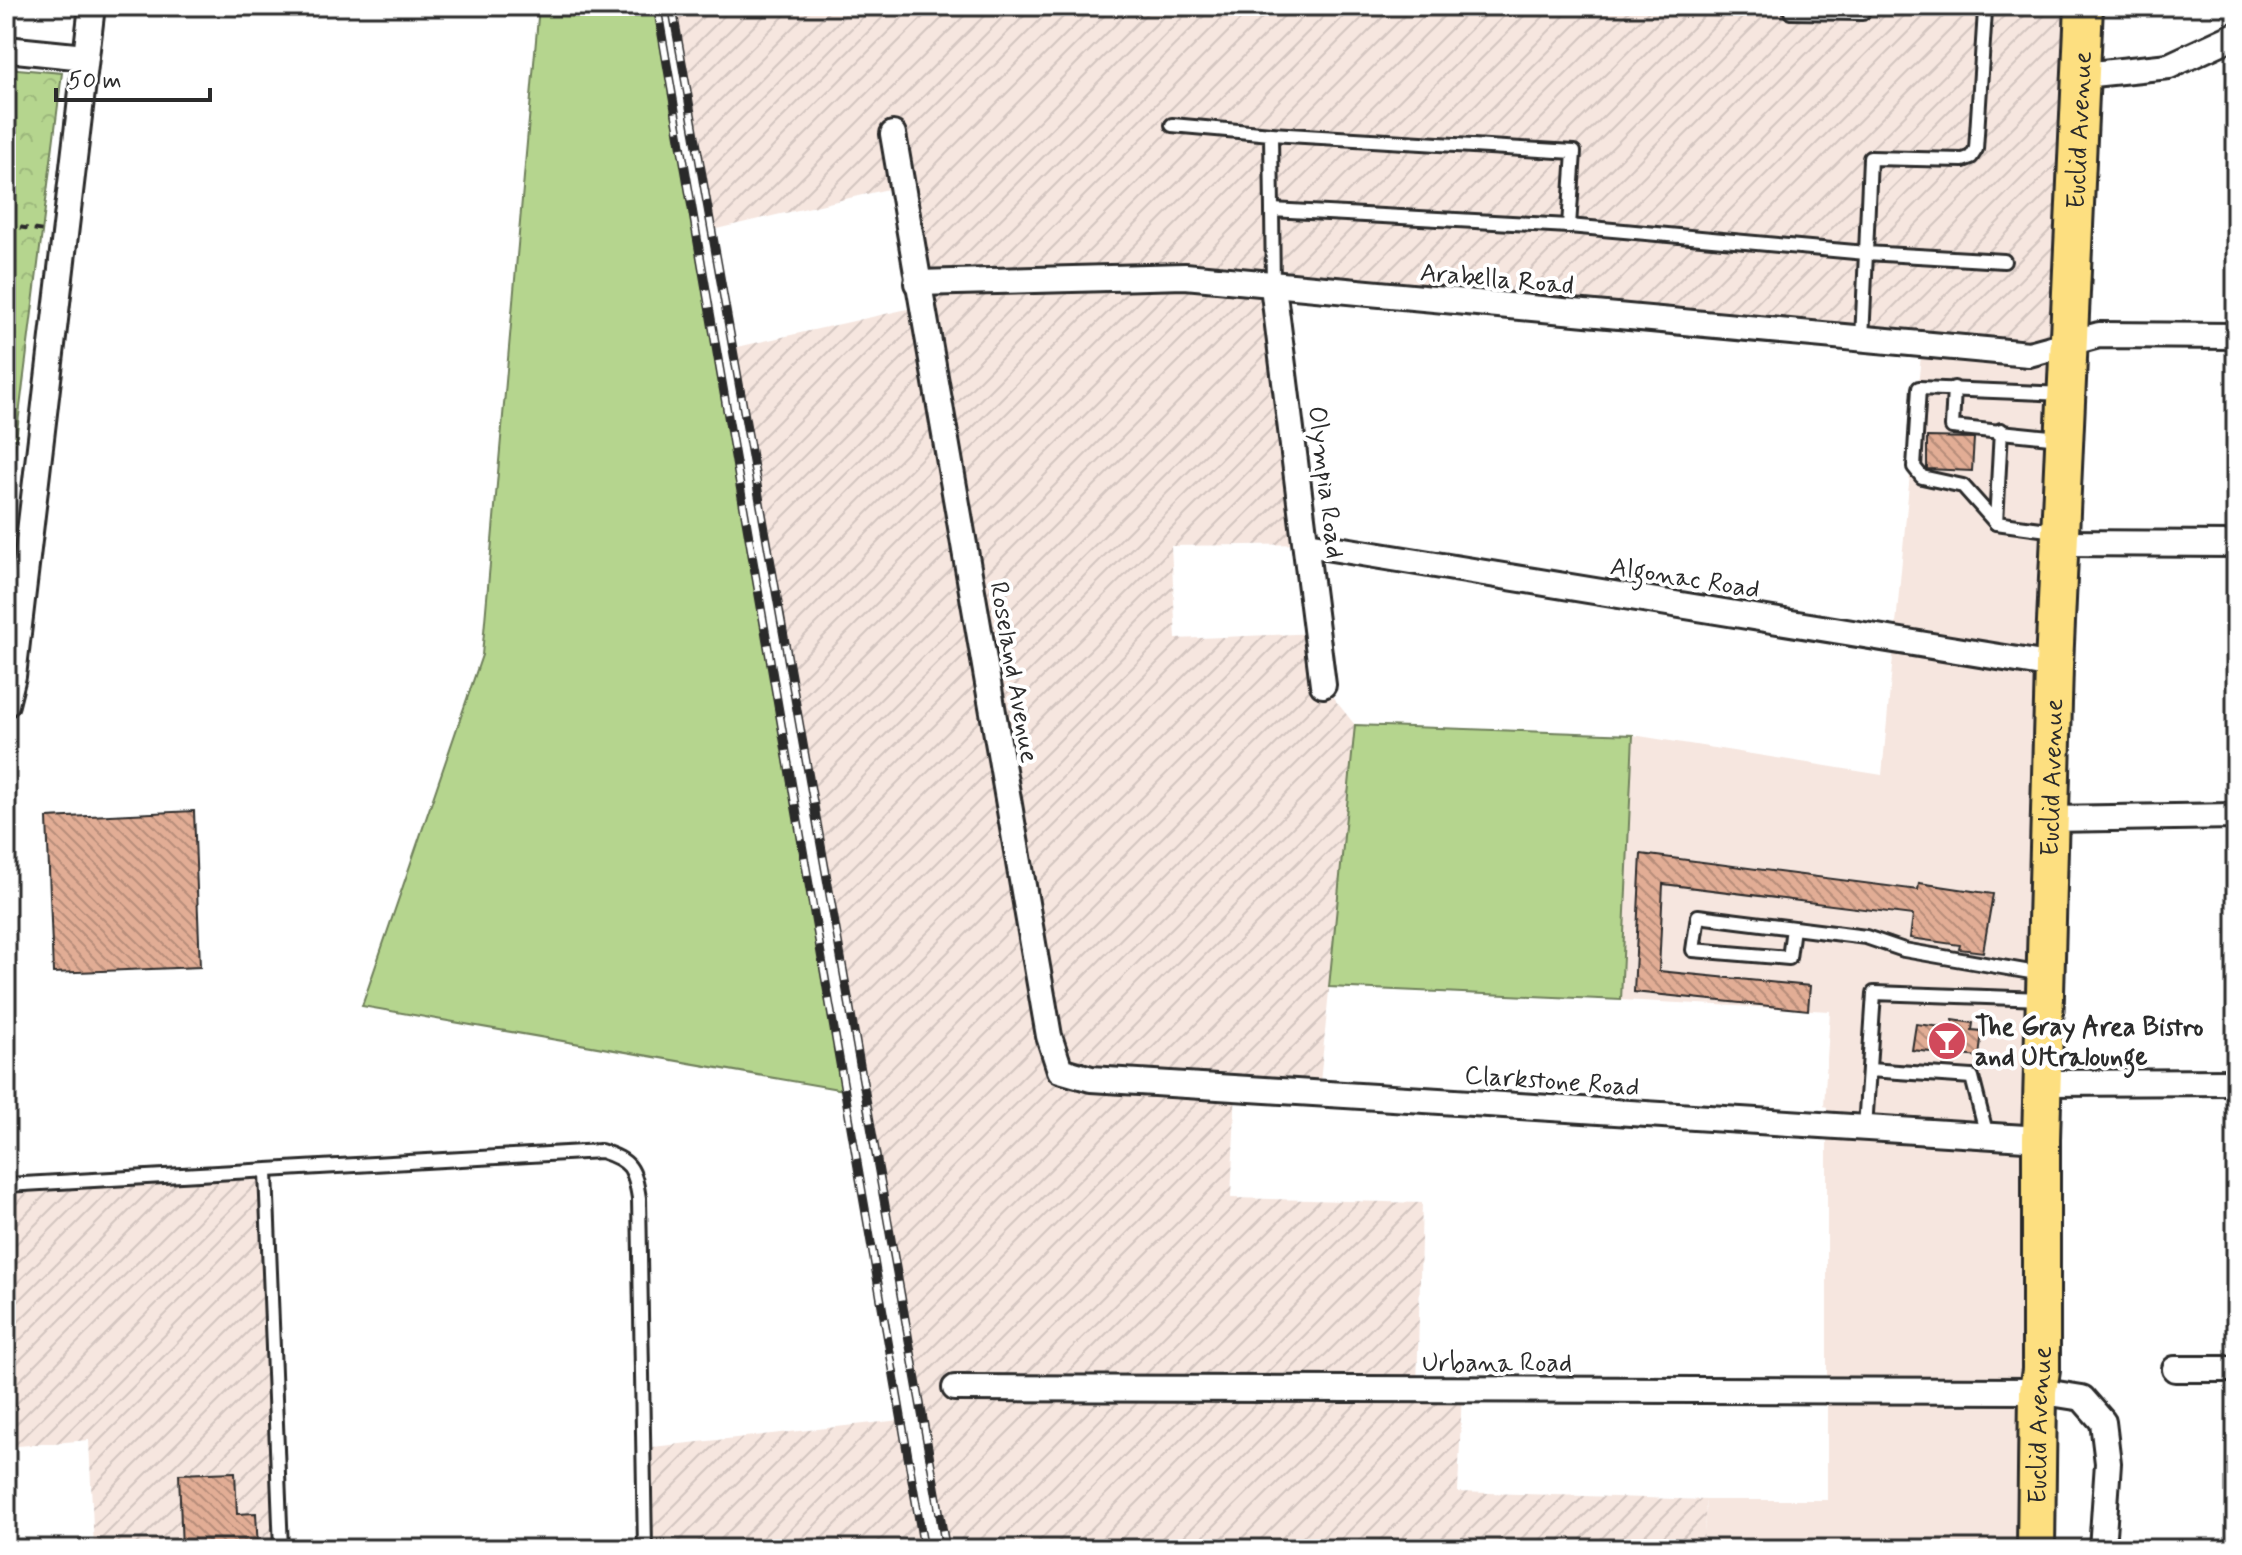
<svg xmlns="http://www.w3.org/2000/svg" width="2242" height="1555" viewBox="0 0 2242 1555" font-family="Mynerve,sans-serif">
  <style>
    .built { fill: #f6e6df }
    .industrial { fill: url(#industrial-furrows) }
    .grass { fill: #b5d58e; stroke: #70805c; stroke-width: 2 }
    .forest { fill: url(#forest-crowns); stroke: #70805c; stroke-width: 2 }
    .building { fill: url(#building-back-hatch); stroke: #2b2b2b; stroke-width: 2 }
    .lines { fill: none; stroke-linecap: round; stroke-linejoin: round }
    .service-casing { stroke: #2b2b2b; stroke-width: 18 }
    .minor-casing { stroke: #2b2b2b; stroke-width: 30 }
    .primary-casing { stroke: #2b2b2b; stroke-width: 42 }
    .path { stroke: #2b2b2b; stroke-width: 4; stroke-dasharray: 8 6; stroke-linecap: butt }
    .service { stroke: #fff; stroke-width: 12 }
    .minor { stroke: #fff; stroke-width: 24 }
    .primary { stroke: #fddf80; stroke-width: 36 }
    .rail-casing { stroke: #2b2b2b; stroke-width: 9 }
    .rail { stroke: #fff; stroke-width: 6; stroke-dasharray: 18; stroke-linecap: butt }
    .labels { text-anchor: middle; stroke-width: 8; stroke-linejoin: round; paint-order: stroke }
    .street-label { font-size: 26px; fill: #2b2b2b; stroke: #fff }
    .poi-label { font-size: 26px; font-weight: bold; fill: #2b2b2b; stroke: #fff; text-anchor: start }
  </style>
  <defs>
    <pattern id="industrial-furrows" width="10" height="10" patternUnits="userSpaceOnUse" patternTransform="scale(2)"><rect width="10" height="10" fill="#f6e6df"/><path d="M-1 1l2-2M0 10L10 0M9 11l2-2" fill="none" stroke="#d3c5c0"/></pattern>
    <pattern id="forest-crowns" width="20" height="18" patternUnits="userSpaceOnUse" patternTransform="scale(2)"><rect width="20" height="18" fill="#b5d58e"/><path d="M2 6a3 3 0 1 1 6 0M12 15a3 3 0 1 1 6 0" fill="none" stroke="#9cb77b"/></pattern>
    <pattern id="building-back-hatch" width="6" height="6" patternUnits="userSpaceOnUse" patternTransform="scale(2)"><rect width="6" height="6" fill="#e2ad95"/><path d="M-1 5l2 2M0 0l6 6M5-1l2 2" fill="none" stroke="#b78d7a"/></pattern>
  </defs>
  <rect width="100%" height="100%" fill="#fff"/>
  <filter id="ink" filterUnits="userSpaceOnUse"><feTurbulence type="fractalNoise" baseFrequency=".0125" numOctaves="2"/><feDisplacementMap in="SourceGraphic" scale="16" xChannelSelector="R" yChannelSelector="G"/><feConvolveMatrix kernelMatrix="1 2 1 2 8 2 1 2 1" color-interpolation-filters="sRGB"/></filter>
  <g filter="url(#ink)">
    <polygon class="built" points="2069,343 2036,1549 1703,1549 1706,1500 1827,1500 1827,1107 1824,1106 1830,1011 1621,1000 1633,735 1882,775 1922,344"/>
    <g class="industrial">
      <polygon points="672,6 2084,6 2070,321 2029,354 1274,286 1307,544 1171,546 1176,639 1317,633 1323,685 1355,725 1319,1093 1236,1088 1231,1198 1422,1203 1417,1389 1462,1389 1458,1492 1706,1500 1703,1549 946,1549 733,348 921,306 901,186 712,230"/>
      <polygon points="266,1172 281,1549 94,1549 89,1440 6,1447 6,1185"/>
      <polygon points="901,1420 924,1549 645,1549 643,1448"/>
    </g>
    <g class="grass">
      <polygon points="539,6 657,6 844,1090 362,1006 482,655"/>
      <polygon points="1355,725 1633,735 1621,1000 1329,987"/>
    </g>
    <polygon class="forest" points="6,68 62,73 6,519"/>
    <g class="building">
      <polygon points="1927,437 1974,438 1972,471 1927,469"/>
      <polygon points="194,811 200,967 53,973 47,818"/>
      <polygon points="1641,854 1918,890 1919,883 1993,894 1983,952 1959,949 1960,945 1910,938 1913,915 1663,884 1659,971 1810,986 1808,1010 1634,992"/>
      <polygon points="1953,1020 1973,1023 1972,1030 1982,1031 1979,1057 1912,1050 1916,1024 1952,1028"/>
      <polygon points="235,1472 237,1514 256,1513 258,1549 182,1549 179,1474"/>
    </g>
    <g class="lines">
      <defs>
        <g id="service">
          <polyline points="1792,6 1791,12 1862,13 1862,6"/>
          <polyline points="1982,6 1985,11 1976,149 1971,157 1963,160 1870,158 1866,253 2004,261"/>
          <polyline points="1172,125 1271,134 1272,210"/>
          <polyline points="1271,134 1574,152 1569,226"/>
          <polyline points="1273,286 1272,210 1569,226 1866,253 1862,339"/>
          <polyline points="1954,388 1952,427 2060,438"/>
          <polyline points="1996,523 2001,430"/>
          <polyline points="2055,531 1996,523 1963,486 1922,477 1914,467 1919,388 2065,394"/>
          <polyline points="1793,928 1789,958 1693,950 1698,916 1866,937 1904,950 2042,974"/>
          <polyline points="1869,1070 1972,1077 1987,1136"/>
          <polyline points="1865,1128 1874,993 2043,999"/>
          <polyline points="266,1172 281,1549"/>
          <path d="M6 1185 601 1151C632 1161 634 1168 639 1198L645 1549"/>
        </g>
        <g id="minor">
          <polyline points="6,49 85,57"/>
          <polyline points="2083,75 2169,66 2236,35"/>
          <polyline points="893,134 1049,1036 1060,1070 1091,1079 2041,1139"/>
          <polyline points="917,283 1185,276 2029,354 2099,335 2236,336"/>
          <polyline points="1273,286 1323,685"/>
          <polyline points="2058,543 2236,544"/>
          <polyline points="1307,544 2054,666"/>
          <polyline points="6,704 13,676 92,6"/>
          <polyline points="2050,819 2236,816"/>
          <polyline points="2043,1083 2236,1082"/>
          <polyline points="2175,1369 2236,1369"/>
          <polyline points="955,1388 2038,1391 2082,1398 2103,1422 2108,1463 2102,1549"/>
        </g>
        <g id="primary">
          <path id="s1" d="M2036 1549 2038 1391 2041 1370V1139L2054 666 2084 6"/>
        </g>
      </defs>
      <use href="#service" class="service-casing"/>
      <use href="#minor" class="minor-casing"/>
      <use href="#primary" class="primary-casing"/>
      <g class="path">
        <polyline points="6,225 44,231"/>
        <polyline points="6,446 17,441"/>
      </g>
      <use href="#service" class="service"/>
      <use href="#minor" class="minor"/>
      <use href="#primary" class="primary"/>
      <defs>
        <g id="rail">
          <polyline points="657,6 924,1549"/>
          <polyline points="672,6 946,1549"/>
        </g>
      </defs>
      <use href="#rail" class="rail-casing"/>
      <use href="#rail" class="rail"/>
    </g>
  </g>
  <defs>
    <symbol id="bar-disc" viewBox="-11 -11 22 22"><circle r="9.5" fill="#d1495b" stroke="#fff"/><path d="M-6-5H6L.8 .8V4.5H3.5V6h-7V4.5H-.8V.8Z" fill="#fff"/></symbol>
  </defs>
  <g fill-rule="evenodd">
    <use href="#bar-disc" x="1925" y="1019" width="44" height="44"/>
  </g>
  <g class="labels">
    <g class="street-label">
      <text dy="9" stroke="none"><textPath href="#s1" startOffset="1420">Euclid Avenue</textPath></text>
      <text transform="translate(1497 278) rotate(5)" y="9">Arabella Road</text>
      <text transform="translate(1327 482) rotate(83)" y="9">Olympia Road</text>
      <text transform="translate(1685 577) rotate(9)" y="9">Algonac Road</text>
      <text transform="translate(1015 672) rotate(80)" y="9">Roseland Avenue</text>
      <text dy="9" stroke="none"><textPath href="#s1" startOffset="772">Euclid Avenue</textPath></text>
      <text transform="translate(1552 1080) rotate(4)" y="9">Clarkstone Road</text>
      <text x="1497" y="1371">Urbana Road</text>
      <text dy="9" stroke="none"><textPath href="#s1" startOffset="124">Euclid Avenue</textPath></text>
    </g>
    <g class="poi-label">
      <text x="1975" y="1035">The Gray Area Bistro<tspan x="1975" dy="30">and Ultralounge</tspan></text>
    </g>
  </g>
  <rect width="2242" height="1555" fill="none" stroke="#fff" stroke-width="32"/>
  <rect x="16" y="16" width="2210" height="1523" fill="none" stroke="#2b2b2b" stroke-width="3" filter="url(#ink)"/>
  <path d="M56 88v12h154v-12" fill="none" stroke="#2b2b2b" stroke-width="4"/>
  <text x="68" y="88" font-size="24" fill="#2b2b2b" stroke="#ffffff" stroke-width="6" paint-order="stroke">50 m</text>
</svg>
